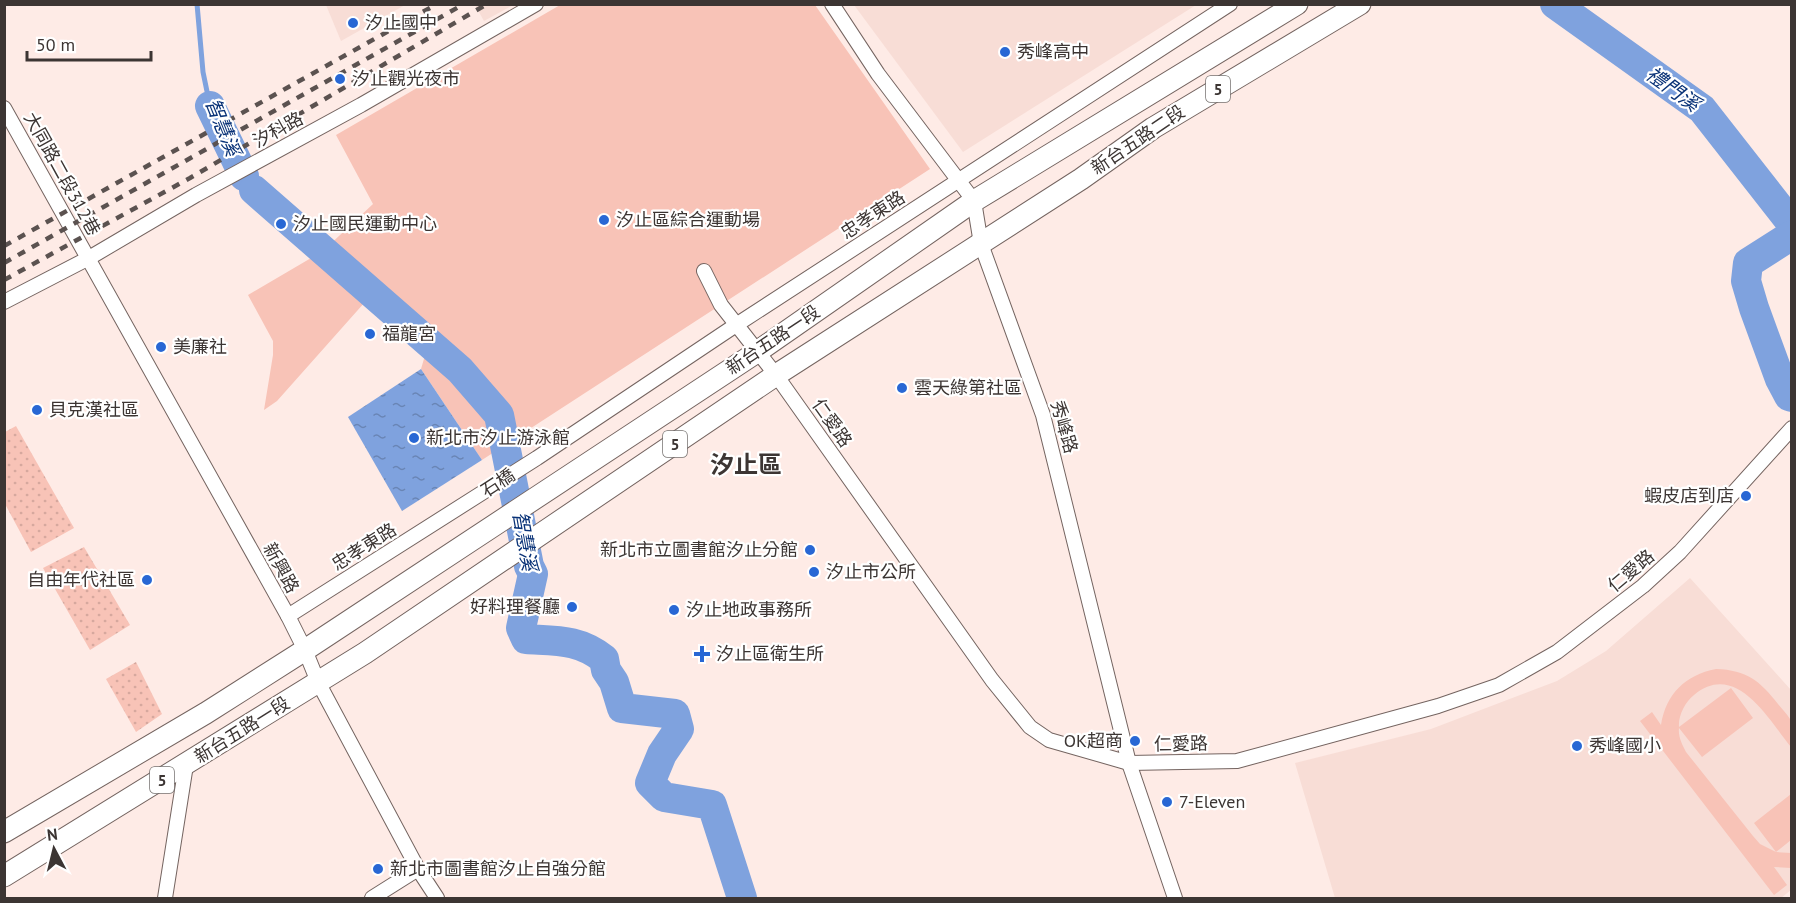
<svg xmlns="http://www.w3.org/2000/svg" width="1796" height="903" viewBox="0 0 1796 903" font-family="'PT Sans','Noto Sans TC',sans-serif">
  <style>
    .built { fill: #f8ddd6 }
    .park { fill: url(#park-dots) }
    .garden { fill: #f8c3b7 }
    .water { fill: url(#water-ripples) }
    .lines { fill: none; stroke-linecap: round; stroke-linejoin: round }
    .stream { stroke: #7fa2de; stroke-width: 5 }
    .river { stroke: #7fa2de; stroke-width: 30 }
    .street-casing { stroke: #746460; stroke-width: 16 }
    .primary-casing { stroke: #746460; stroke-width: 23 }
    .street { stroke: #fff; stroke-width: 14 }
    .primary { stroke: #fff; stroke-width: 21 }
    .rail { stroke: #5b5250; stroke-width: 4.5; stroke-dasharray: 8 8; stroke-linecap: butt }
    .poi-dot { fill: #2867d4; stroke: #fff; stroke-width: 2 }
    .labels { text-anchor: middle; stroke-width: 4.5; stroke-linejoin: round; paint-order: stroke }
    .shield { fill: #fff; stroke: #767270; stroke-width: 1.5 }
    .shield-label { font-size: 16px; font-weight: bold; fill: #3c3533 }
    .poi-label { font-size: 18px; fill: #3c3533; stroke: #fff; text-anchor: start }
    .street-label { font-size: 18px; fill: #3c3533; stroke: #fff }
    .water-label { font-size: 20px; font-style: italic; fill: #093277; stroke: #fff }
    .district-label { font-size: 24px; font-weight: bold; fill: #3c3533; stroke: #fff }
  </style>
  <defs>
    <pattern id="park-dots" width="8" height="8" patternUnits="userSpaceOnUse" patternTransform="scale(1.5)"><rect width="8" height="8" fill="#f8c3b7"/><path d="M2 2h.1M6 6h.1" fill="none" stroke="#d6a89e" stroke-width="1.8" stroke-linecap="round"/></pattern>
    <pattern id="water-ripples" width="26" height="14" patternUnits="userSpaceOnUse" patternTransform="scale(1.5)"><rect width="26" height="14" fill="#7fa2de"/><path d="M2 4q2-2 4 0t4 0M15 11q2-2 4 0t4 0" fill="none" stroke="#6985b5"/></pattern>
  </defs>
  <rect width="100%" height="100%" fill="#feebe6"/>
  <g class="built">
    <polygon points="326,5 405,5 341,41"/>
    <polygon points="475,5 513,5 484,21"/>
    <polygon points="854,5 1196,5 963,152"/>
    <polygon points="1690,578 1791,690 1791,890 1781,898 1335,898 1295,763 1431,729 1557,681 1606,651"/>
  </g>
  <g class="park">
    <polygon points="16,426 74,528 31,552 5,504 5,432"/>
    <polygon points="84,547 130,625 90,650 43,568"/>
    <polygon points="136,662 162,714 136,732 106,679"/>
  </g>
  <g class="garden">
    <polygon points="560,5 815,5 930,169 482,460 421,369 426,352 365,302 277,401 264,410 273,355 273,341 248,295 323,251 373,204 336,135"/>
    <path d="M1716 669C1747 670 1760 681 1778 704 1782 709 1787 714 1790 719 1794 726 1792 739 1791 747 1769 720 1736 660 1694 695 1685 702 1678 716 1679 727L1731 688 1753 718 1702 757 1679 728C1678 737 1682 744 1686 752L1753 836 1760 844 1776 852 1754 823 1791 794V840L1776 852 1791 853V868L1774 867 1787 885 1774 895 1640 721 1652 712 1661 725C1666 694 1685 675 1716 669Z"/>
  </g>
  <polygon class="water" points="421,369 482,460 402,511 348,417"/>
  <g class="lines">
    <polyline class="stream" points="197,4 203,72 210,106"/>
    <g class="river">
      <polyline points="1555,4 1702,109 1792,224"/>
      <polyline points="210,106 244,176"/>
      <path d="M254 190 460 370 499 415 529 566 533 574 521 628 526 639C557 641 579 639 604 659L606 670 614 682 622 708 675 714 679 729 662 754 650 783 664 797 712 805 742 898"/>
      <polyline points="1792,235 1748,263 1746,281 1754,308 1780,379 1789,396 1792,397"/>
    </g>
    <defs>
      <g id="street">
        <polyline points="832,4 878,74 974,201 981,244 1043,415 1129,763 1175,898"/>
        <polyline points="4,108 288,616 305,650 318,682 418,869 437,898"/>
        <polyline points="704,271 721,305 776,375 992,680 1030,727 1049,740 1129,763 1237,761 1438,706 1499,685 1557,652 1643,586 1680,552 1792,428"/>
        <polyline points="4,302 89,258 196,195 361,105 536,4"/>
        <polyline points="288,616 537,458 736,325 1230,4"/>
        <polyline points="165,898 186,765"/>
        <polyline points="372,898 418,869"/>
      </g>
      <g id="primary">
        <polyline points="4,832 206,713 305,650 757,352 974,201 1297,4"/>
        <polyline points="4,876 365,653 776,375 1081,179 1153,128 1360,4"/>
      </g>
    </defs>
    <use href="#street" class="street-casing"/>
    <use href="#primary" class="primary-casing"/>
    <use href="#street" class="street"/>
    <use href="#primary" class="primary"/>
    <g class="rail">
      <polyline points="4,246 437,4"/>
      <polyline points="4,263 464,4"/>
      <polyline points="4,280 190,178 487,4"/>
    </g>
  </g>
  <g class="poi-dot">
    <circle cx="353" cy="23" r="6"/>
    <circle cx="1005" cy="52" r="6"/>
    <circle cx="340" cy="79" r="6"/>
    <circle cx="604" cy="220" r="6"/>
    <circle cx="281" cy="224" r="6"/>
    <circle cx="370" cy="334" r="6"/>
    <circle cx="161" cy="347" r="6"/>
    <circle cx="902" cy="388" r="6"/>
    <circle cx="37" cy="410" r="6"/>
    <circle cx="414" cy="438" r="6"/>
    <circle cx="1746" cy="496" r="6"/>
    <circle cx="810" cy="550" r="6"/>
    <circle cx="814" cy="572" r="6"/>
    <circle cx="147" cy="580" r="6"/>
    <circle cx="572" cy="607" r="6"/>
    <circle cx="674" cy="610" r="6"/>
    <path d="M699 645h6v6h6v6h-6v6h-6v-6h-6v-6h6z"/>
    <circle cx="1135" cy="741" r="6"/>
    <circle cx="1577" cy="746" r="6"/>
    <circle cx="1167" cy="802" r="6"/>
    <circle cx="378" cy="869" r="6"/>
  </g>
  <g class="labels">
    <g class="shield">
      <rect x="1206" y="76" width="24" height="26" rx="4.5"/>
      <rect x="663" y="431" width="24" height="26" rx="4.5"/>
      <rect x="150" y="767" width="24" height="26" rx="4.5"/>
    </g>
    <g class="shield-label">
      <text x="1218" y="95">5</text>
      <text x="675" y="450">5</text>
      <text x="162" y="786">5</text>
    </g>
    <g class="poi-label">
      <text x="365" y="29">汐止國中</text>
      <text x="1017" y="58">秀峰高中</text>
      <text x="352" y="85">汐止觀光夜市</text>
      <text x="616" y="226">汐止區綜合運動場</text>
      <text x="293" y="230">汐止國民運動中心</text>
      <text x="382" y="340">福龍宮</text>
      <text x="173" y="353">美廉社</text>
      <text x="914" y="394">雲天綠第社區</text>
      <text x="49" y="416">貝克漢社區</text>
      <text x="426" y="444">新北市汐止游泳館</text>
      <text x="1734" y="502" text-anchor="end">蝦皮店到店</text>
      <text x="798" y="556" text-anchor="end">新北市立圖書館汐止分館</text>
      <text x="826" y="578">汐止市公所</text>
      <text x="135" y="586" text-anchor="end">自由年代社區</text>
      <text x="560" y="613" text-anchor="end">好料理餐廳</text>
      <text x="686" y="616">汐止地政事務所</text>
      <text x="716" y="660">汐止區衛生所</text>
      <text x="1123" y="747" text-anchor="end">OK超商</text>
      <text x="1589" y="752">秀峰國小</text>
      <text x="1179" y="808">7-Eleven</text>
      <text x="390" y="875">新北市圖書館汐止自強分館</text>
    </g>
    <g class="street-label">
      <text transform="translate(278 130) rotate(-29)" y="6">汐科路</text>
      <text transform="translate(1138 140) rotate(-34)" y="6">新台五路二段</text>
      <text transform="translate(62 174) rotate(61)" y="6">大同路二段312巷</text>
      <text transform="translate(873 215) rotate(-33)" y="6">忠孝東路</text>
      <text transform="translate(773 340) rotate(-34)" y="6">新台五路一段</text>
      <text transform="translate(832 423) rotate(55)" y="6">仁愛路</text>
      <text transform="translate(1064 427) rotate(74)" y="6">秀峰路</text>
      <text transform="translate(498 483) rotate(-33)" y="6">石橋</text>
      <text transform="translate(364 547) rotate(-32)" y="6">忠孝東路</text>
      <text transform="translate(281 568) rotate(61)" y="6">新興路</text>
      <text transform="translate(1631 571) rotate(-40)" y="6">仁愛路</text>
      <text transform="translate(242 730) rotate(-32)" y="6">新台五路一段</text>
      <text transform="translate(1181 744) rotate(-1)" y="6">仁愛路</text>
    </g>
    <g class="water-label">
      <text transform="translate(1673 89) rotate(36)" y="7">禮門溪</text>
      <text transform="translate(223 127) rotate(68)" y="7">智慧溪</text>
      <text transform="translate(525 541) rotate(80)" y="7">智慧溪</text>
    </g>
    <g class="district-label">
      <text x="746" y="473">汐止區</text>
    </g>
  </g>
  <rect width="1796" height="903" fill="none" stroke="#3c3533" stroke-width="12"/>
  <g transform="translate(54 849) rotate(353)" stroke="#ffffff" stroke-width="4.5" paint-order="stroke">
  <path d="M0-4.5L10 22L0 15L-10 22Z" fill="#3c3533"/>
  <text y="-9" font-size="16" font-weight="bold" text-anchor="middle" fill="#3c3533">N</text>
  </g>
  <path d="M27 51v9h124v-9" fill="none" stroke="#3c3533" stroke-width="3"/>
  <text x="36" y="51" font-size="18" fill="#3c3533" stroke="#ffffff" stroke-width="4.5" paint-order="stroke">50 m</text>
</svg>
